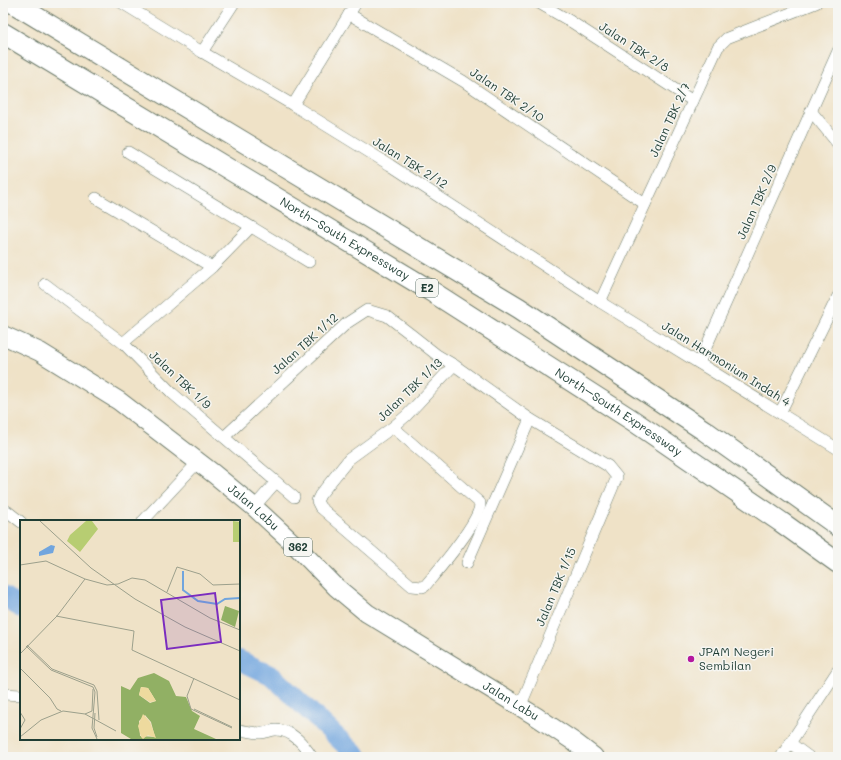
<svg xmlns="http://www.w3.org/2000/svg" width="841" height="760" viewBox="0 0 841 760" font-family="Mali,sans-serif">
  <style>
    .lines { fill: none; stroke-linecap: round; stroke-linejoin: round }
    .river { stroke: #71a5de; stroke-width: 20 }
    .minor-casing { stroke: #687767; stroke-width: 12 }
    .primary-casing { stroke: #687767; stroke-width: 20 }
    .motorway-casing { stroke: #687767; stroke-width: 22 }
    .minor { stroke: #fff; stroke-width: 11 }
    .primary { stroke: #fff; stroke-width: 18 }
    .motorway { stroke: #fff; stroke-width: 20 }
    .poi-dot { fill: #b5179e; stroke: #f6f6f2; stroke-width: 1.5 }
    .labels { text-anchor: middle; stroke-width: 3; stroke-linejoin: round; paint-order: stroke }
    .shield { fill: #f6f6f2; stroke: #60746d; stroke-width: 1 }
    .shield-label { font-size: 11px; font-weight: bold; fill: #1f3d34 }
    .street-label { font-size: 12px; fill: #1f3d34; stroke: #f6f6f2 }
    .poi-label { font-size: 12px; fill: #1f3d34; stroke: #f6f6f2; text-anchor: start }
    .inset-river { fill: none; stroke: #71a5de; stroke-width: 2 }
    .inset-road { fill: none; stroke: #9ca08c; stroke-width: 1 }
    .view { fill: #7b2cbf; fill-opacity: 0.15; stroke: #7b2cbf; stroke-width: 2 }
    .inset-edge { fill: none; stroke: #1f3d34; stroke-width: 2 }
  </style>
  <rect width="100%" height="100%" fill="#f6f6f2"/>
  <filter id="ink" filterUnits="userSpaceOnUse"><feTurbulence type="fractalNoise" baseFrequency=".025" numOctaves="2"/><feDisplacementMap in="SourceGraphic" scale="8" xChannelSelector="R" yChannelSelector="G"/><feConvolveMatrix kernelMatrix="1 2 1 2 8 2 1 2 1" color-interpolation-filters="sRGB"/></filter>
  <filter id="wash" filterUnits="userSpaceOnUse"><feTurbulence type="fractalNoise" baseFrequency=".012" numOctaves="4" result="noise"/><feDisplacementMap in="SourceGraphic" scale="16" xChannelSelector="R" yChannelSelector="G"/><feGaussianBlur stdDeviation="0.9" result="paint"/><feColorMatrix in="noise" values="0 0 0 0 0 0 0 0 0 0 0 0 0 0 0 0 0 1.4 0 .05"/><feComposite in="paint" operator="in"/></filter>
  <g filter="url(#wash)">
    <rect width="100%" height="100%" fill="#efe2c7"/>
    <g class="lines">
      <g class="river">
        <polyline points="3,596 21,608"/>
        <polyline points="239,660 271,675 358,757"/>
      </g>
    </g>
  </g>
  <g filter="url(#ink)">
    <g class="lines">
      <defs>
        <g id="minor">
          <polyline points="122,3 202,52 293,105 390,165 600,302 838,449"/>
          <polyline points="539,3 570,21 693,101"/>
          <polyline points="349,14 463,81 645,204"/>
          <polyline points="202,52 234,3"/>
          <polyline points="293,105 356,3"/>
          <polyline points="811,111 838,144"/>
          <polyline points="128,152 309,262"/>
          <polyline points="96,198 212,267"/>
          <polyline points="45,284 123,343 172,393 294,497"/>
          <polyline points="600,302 718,47 727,38 816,3"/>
          <polyline points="123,343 212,267 251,227"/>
          <polyline points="699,363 838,51"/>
          <polyline points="780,413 838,296"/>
          <path d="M393 427 480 503C481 521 438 570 425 586L422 587 412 586 320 507 317 501 320 495 349 459 393 427 406 416 454 365"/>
          <path d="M224 437 347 323 367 310 387 316 413 336 437 355 454 365 530 419 608 466 617 477C585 554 552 630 520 707"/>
          <polyline points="254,507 276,482"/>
          <polyline points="3,510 7,511 21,522"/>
          <polyline points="143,521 198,462"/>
          <polyline points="467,563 530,419"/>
          <polyline points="3,694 21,695"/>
          <path d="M239 730C246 731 254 733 261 733 266 733 271 730 276 730 293 730 304 745 312 757"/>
          <polyline points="790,743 809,757"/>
          <polyline points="781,757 838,670"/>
        </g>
        <g id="primary">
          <path id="s1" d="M3 335 40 352 119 401 214 474 254 507 293 543 336 587 367 613 537 717 573 741 594 757"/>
        </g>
        <g id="motorway">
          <polyline points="13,3 519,308 705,431 838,526"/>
          <path id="s2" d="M3 33 431 291 632 420 781 522 838 563"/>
        </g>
      </defs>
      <use href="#minor" class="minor-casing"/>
      <use href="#primary" class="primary-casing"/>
      <use href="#motorway" class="motorway-casing"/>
      <use href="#minor" class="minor"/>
      <use href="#primary" class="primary"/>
      <use href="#motorway" class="motorway"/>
    </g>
  </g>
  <circle class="poi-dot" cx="691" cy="659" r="4"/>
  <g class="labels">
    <g class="shield">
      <rect x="416" y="279" width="22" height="18" rx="3"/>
      <rect x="284" y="538" width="28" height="18" rx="3"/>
    </g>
    <g class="shield-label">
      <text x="427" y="292">E2</text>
      <text x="298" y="551">362</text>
    </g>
    <g class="street-label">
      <text transform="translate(634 47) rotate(33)" y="4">Jalan TBK 2/8</text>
      <text transform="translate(507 95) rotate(34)" y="4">Jalan TBK 2/10</text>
      <text transform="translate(670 120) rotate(-65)" y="4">Jalan TBK 2/7</text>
      <text transform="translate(410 163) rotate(32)" y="4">Jalan TBK 2/12</text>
      <text transform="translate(757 202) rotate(-66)" y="4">Jalan TBK 2/9</text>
      <text dy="4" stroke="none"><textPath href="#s2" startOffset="399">North–South Expressway</textPath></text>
      <text transform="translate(305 344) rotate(-42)" y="4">Jalan TBK 1/12</text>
      <text transform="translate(726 364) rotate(32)" y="4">Jalan Harmonium Indah 4</text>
      <text transform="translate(180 380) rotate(43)" y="4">Jalan TBK 1/9</text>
      <text transform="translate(410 390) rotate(-44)" y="4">Jalan TBK 1/13</text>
      <text dy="4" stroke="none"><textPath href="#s2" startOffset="723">North–South Expressway</textPath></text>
      <text dy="4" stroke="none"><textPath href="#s1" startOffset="305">Jalan Labu</textPath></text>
      <text transform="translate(556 587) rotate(-67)" y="4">Jalan TBK 1/15</text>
      <text dy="4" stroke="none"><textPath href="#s1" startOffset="629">Jalan Labu</textPath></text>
    </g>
    <g class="poi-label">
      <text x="699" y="656">JPAM Negeri<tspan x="699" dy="14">Sembilan</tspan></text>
    </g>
  </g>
  <g transform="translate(20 520)">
    <rect width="220" height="220" fill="#efe2c7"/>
    <path d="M66 1H72L78 9 60 32 47 21 50 15ZM213 1 220 2V22H213Z" fill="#b7cd72"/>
    <path d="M205 86 219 91 215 107 201 100ZM134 153 149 161 156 176 166 177 172 191 180 196 174 209 196 219H111L101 213V166L110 170 118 158ZM121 167 128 168 136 181 130 183 119 175ZM125 195 131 202 135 217 120 216 119 201Z" fill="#91b064" fill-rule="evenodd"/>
    <path d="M121 167 128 168 136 181 130 182 119 175ZM123 194 130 202 136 218 128 215 123 219 121 217 118 206Z" fill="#eeda9e"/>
    <path d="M31 25 35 26 33 33 19 36V32Z" fill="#71a5de"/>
    <path class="inset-river" d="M163 51V70L178 81 197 84 205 79 220 78"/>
    <path class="inset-road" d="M20 1 71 48 115 79 165 107 220 131M0 45 26 41 65 59 87 65 98 64 112 58 125 60 190 98 220 110M147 72 157 47 180 54 193 65 220 64M36 96 114 111 112 130 220 180M7 125 32 149 74 165 77 171 79 200M6 126 31 150 73 167 75 172 72 208 77 219M0 134 37 96 65 59M0 148 30 178 37 189 41 191M174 158 167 176 171 189 212 208M174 189 212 207M0 192 5 200 0 209M75 193 74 208 77 217M65 194 72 191 73 169M0 217 21 200 43 191 65 194 96 211"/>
    <path class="view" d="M195 73 201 122 147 129 141 80Z"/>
    <rect width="220" height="220" class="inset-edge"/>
  </g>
  <rect width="841" height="760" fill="none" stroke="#f6f6f2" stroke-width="16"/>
</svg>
